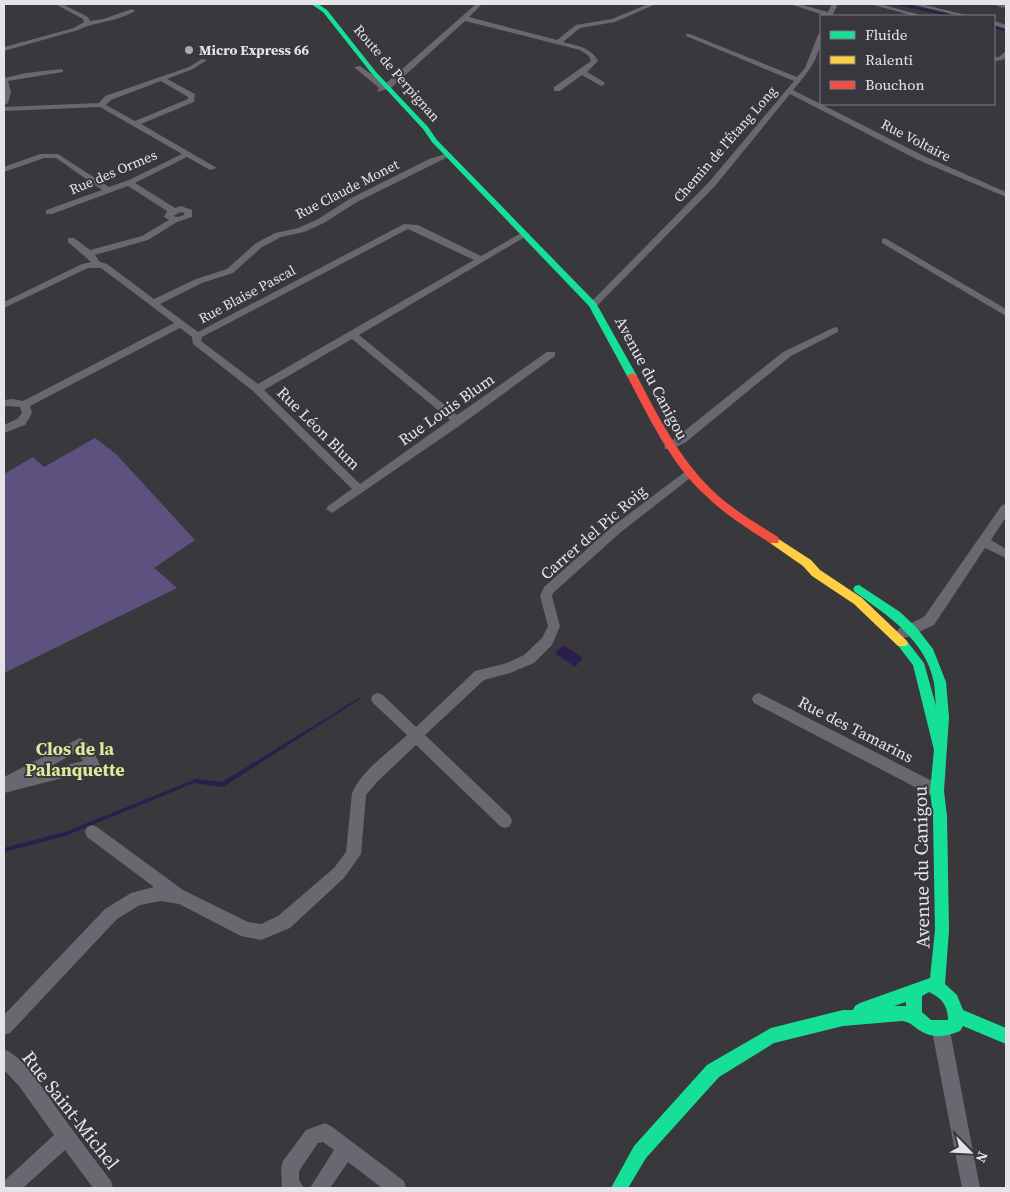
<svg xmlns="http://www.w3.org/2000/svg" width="1010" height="1192" viewBox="0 0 1010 1192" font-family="'Source Serif 4',serif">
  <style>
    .green { fill: #5c517f }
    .water { fill: #2b1d4e }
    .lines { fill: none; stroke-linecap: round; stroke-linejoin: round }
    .stream { stroke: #2b1d4e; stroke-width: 2.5 }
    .street { fill: #69676f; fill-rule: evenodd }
    .fast { fill: #16e098; fill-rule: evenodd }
    .slow { fill: #ffcf43; fill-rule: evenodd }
    .jam { fill: #f24e42; fill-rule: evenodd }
    .poi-dot { fill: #a9a8ac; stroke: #38373d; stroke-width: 2 }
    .labels { text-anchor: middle; stroke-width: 4; stroke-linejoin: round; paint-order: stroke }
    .far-poi-label { font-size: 14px; font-weight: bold; fill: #e5e5e9; stroke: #38373d; text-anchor: start }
    .far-street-label { font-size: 14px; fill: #e5e5e9; stroke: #38373d }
    .street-label { font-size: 16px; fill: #e5e5e9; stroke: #38373d }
    .neighbourhood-label { font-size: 18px; font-weight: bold; fill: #e0e89a; stroke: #38373d }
    .near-street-label { font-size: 19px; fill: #e5e5e9; stroke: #38373d }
  </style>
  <rect width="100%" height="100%" fill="#39383c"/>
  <polygon class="green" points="95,438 116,454 195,540 154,568 177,588 4,673 4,474 33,457 44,467"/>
  <g class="water">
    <polygon points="563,645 583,658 575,667 555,653"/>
    <polygon points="359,698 360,699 223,787 194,783 65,836 4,852 4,848 65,832 196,779 222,782"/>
  </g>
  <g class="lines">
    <g class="stream">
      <polyline points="900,4 953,16"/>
      <polyline points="994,27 1006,30"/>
    </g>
    <g class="street">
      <path d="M55 4H62L88 17 90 21 103 19 132 9 135 11C118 22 96 21 78 30L4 51V47L74 28 84 22 83 19Z"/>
      <path d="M476 4H482L469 17 557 40 576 25 612 19 648 4H656L615 22 580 28 563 42C577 46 591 47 598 61L587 72 604 82 605 84 601 86 582 75 560 91H554V87L591 61 589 56 580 50 465 21 391 88 377 92 379 88 354 67 360 66 385 84Z"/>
      <polygon points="790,4 799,4 828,12 832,4 838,4 832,16 826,16"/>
      <polygon points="870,4 880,4 924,16 914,16"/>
      <polygon points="911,4 921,4 970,16 960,16"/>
      <polygon points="993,4 1006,4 1006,6 1003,8"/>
      <polygon points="994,21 1006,25 1006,29 994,25"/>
      <path d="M821 33C822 56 807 74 793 90L924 156 1006 192V197L918 160 790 94 715 186 596 307H590V303L709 182 794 81 686 36V34H690L797 77 805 68 818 35Z"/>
      <polygon points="1006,51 1006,57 1003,60 994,61 994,57 999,57"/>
      <path d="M202 59 207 60 193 69 167 79 195 94 194 102 141 124 217 168 210 170 187 157 135 183 175 208 181 206 192 210V217L177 222 148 240 95 255 100 262 107 264 154 299 196 279 227 269 256 243 275 233 298 228 318 219 351 198 429 159 448 153 452 155 357 202 324 223 304 232 281 237 262 247 233 273 202 283 160 304 198 332 404 224 418 225 481 256 523 232 530 234 359 335 457 415 547 352H555V356L462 424 332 513 326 509 328 506 352 489 253 391 193 344 192 337 180 328 30 406 32 413 25 425 4 433V425L17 419 22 413 20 407 4 406V400L13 399 23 401 174 323 101 268H88L4 308V302L82 264 91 262 68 242V238H74L90 250 142 236 169 220 164 217 167 211 128 186 52 214H46V210L102 190 56 158H44L4 172V167L40 154H58L109 187 129 180 182 154 100 107 4 111V107L99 103 105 96 189 67ZM161 81 188 97V99L135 121 106 105 111 100ZM181 212 184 213V215L178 217 173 216ZM408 229 474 260 258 384 201 341 202 337ZM352 339 450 420 360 484 264 390Z"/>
      <polygon points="61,69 63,70 63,72 8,81 11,92 8,103 4,105 4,78 26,73"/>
      <polygon points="885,238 1006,309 1006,316 882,243 882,239"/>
      <polygon points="835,327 838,328 838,332 791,356 686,442 673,449 665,449 664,446 678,436 783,352"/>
      <path d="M690 468 696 472 694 475 621 532 553 593 552 596 560 626 552 645 534 663 510 673 484 680 425 735 510 816 512 821 510 826 505 828 500 826 416 745 377 782 366 795 361 854 344 878 290 928 261 940 241 936 179 904 161 901 140 905 117 919 10 1033 4 1035V1015L105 909 131 893 154 887 87 837 85 832 87 827 92 825 97 827 183 890 248 922 261 924 278 916 334 868 346 852 352 793C362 770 389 752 407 735L373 703 371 699 373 695 378 693 383 695 416 727 475 671 507 663 524 655 542 638 548 626 540 596 544 587 613 526Z"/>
      <polygon points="1006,504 1006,517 991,540 1006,549 1006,558 985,548 934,625 908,637 903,638 898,637 897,633 898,629 924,617 1002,505"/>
      <polygon points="759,693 942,786 944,791 942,796 937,798 932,796 754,703 752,699 754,695"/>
      <path d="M80 738C89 741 96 756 100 765L98 769 4 793V777ZM77 752 83 761 42 771Z"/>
      <polygon points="941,1022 947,1025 950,1031 980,1188 962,1188 932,1031 935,1025"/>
      <path d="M4 1049C25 1058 45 1092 58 1110 75 1134 93 1157 111 1181L113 1188H93L65 1150 23 1188H4V1181L54 1135 19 1086 4 1070Z"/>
      <polygon points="325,1123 331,1126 404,1181 406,1188 382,1188 348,1162 330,1188 310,1188 334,1150 323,1142 318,1143 299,1171 299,1180 304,1188 282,1188 281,1168 283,1161 306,1130"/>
    </g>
    <g class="fast">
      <polygon points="311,4 318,4 327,10 376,72 428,127 437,140 596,303 637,376 635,378 629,378 627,376 589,306 432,142 423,129 372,74 323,12"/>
      <path d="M859 585 900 612 916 627 933 649 946 682 949 717 944 791 947 816 949 930 945 984 957 995 963 1010 1006 1028V1044L963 1026 960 1031C946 1037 932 1039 919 1030 912 1025 910 1022 902 1021L843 1026 774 1043 719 1077 646 1158 628 1188H611L634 1146 707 1065 771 1028 843 1010H853L855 1006 860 1003 930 978 935 930 933 816 930 791 934 750 913 665 896 643 898 640H906L924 663 936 706C935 698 935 690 934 683 926 640 888 616 855 592L853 589 855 586ZM929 992C942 998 948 1006 948 1020H931L922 1012V996ZM906 1002V1006H894Z"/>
    </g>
    <polygon class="slow" points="774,536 811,560 820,570 862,598 906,640 908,643 906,646 898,646 854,604 812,576 803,566 770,543 769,540"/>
    <path class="jam" d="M632 373 637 376C661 422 685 470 727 503 743 516 761 526 778 537L779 540 778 543H770C747 528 724 514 705 495 670 463 649 417 627 376Z"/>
  </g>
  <circle class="poi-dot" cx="189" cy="50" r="5"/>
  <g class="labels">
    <g class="far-poi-label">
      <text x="199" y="55">Micro Express 66</text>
    </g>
    <g class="far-street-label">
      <text transform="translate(397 73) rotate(49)" y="5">Route de Perpignan</text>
      <text transform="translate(916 140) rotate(27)" y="5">Rue Voltaire</text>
      <text transform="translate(725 144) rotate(-49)" y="5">Chemin de l'Étang Long</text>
      <text transform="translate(113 172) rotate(-23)" y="5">Rue des Ormes</text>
      <text transform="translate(347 189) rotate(-27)" y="5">Rue Claude Monet</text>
      <text transform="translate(247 294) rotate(-28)" y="5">Rue Blaise Pascal</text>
    </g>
    <g class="street-label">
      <text transform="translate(652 378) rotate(62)" y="6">Avenue du Canigou</text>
      <text transform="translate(446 409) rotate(-35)" y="6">Rue Louis Blum</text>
      <text transform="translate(319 428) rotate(45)" y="6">Rue Léon Blum</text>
      <text transform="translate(593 532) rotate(-41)" y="6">Carrer del Pic Roig</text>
      <text transform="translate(856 729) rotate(27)" y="6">Rue des Tamarins</text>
    </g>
    <g class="neighbourhood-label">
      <text x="75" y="755">Clos de la<tspan x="75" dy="21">Palanquette</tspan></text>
    </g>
    <g class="near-street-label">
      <text transform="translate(921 867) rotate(-91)" y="7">Avenue du Canigou</text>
      <text transform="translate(71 1110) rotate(52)" y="7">Rue Saint-Michel</text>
    </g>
  </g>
  <rect width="1010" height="1192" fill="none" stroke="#e5e5e9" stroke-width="10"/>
  <rect x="820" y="15" width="175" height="90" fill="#38373d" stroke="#7d7d82"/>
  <rect x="830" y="31" width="25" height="8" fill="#16e098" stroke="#7d7d82"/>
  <text x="865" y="40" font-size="15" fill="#e5e5e9">Fluide</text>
  <rect x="830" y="56" width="25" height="8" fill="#ffcf43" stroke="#7d7d82"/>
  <text x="865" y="65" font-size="15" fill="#e5e5e9">Ralenti</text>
  <rect x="830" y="81" width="25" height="8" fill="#f24e42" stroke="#7d7d82"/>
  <text x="865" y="90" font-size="15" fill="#e5e5e9">Bouchon</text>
  <g transform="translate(970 1152) rotate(114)" stroke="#38373d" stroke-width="4" paint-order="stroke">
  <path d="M0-4L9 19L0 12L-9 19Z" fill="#e5e5e9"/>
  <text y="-8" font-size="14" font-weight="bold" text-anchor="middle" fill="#e5e5e9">N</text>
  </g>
</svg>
